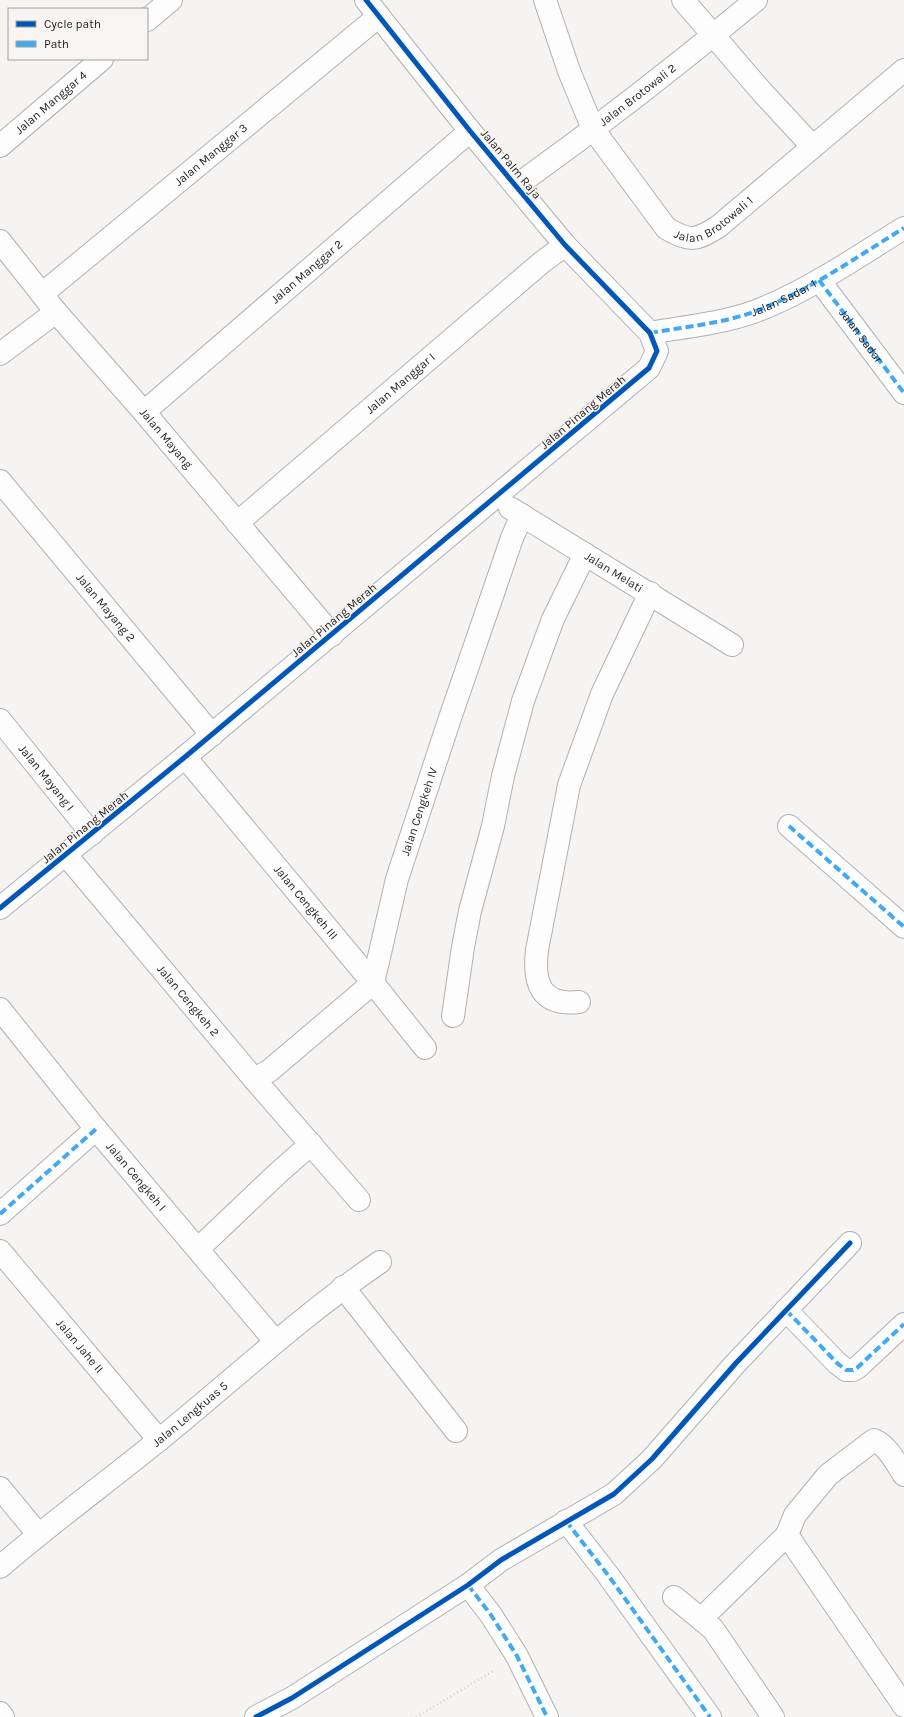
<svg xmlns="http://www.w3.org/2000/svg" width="904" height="1717" viewBox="0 0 904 1717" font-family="Karla,sans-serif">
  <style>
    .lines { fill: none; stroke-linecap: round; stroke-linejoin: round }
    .street-casing { stroke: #b2b0b0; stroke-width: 24 }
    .path { stroke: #d4d3d3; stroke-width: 2.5; stroke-dasharray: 1 3; stroke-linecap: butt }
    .street { stroke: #fefdfd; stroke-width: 22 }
    .quiet { stroke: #3fa9f5; stroke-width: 4; stroke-dasharray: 8 4; stroke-linecap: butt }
    .cycleway-casing { stroke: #f7f4f2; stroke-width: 8 }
    .cycleway { stroke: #0057b8; stroke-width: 5 }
    .labels { text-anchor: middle; stroke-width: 3; stroke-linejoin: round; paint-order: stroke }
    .street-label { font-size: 12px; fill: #211f1f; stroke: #f7f4f2 }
  </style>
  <rect width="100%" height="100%" fill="#f6f4f3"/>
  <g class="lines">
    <defs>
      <g id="street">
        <path id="s1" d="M545 0 569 71 593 129 666 228C689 242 697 241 719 226L904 70"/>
        <polyline points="683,0 762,92 813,147"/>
        <polyline points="147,20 171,0"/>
        <path id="s2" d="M0 146 102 59"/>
        <path id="s3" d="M516 186C598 127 678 65 756 0"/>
        <path id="s4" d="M0 241 56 312 144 412 332 635"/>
        <polyline points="819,280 904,393"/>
        <path id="s5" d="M42 294 379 16"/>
        <path id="s6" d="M650 333C689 326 730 323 766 307 814 287 860 255 904 228"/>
        <polyline points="0,354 56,312"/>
        <path id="s7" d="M144 412 470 131"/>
        <path id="s8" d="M0 481 212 735"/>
        <path id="s9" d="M510 508 732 645"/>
        <path id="s10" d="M237 523 541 263 565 245"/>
        <path id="s11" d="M0 720 92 834"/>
        <path id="s12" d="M185 757 373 983 425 1048"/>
        <polyline points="789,826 904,927"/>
        <path id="s13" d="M66 855 254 1079 359 1200"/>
        <polyline points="0,908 185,757 649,368 657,351 650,333 565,245 470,131 366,0"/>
        <path d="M579 1002C541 1006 533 984 537 950L569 785 602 694 650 593"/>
        <path id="s14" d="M0 1009 96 1129 275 1341"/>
        <polyline points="453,1016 463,947 470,911 493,826 503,776 523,701 553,619 585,554"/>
        <path id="s15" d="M254 1079 269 1071 373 983 397 879 449 721 512 538 522 515"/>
        <polyline points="0,1214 96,1129"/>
        <polyline points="198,1249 278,1173 311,1144"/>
        <path id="s16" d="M0 1251 159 1440"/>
        <polyline points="343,1287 456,1431"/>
        <polyline points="786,1310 837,1363 846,1370 853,1370 858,1367 904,1324"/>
        <polyline points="0,1488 38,1534"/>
        <polyline points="566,1521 608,1575 710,1717"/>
        <polyline points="787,1535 904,1706"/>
        <path id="s17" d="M0 1567C51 1523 106 1483 159 1440 233 1380 301 1316 380 1262"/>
        <polyline points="468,1585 491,1615 517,1656 547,1717"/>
        <polyline points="674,1597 713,1629 773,1717"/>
        <path d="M701 1619 787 1535 795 1515 828 1475 870 1443 874 1440C888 1446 896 1463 904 1475"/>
        <polyline points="0,1713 3,1717"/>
        <polyline points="256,1717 292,1698 468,1585 501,1560 614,1494 652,1459 736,1363 850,1243"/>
      </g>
    </defs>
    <use href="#street" class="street-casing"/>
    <polyline class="path" points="416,1717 495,1670"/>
    <use href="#street" class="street"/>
    <g class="quiet">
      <path id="s18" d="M819 280 904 393"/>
      <path d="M650 333C689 326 730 323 766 307 814 287 860 255 904 228"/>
      <polyline points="789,826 904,927"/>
      <polyline points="0,1214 96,1129"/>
      <polyline points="786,1310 837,1363 846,1370 853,1370 858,1367 904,1324"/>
      <polyline points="566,1521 608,1575 710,1717"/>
      <polyline points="468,1585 491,1615 517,1656 547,1717"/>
    </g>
    <defs>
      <g id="cycleway">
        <polyline points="0,908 185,757 649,368 657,351 650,333 565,245 470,131 366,0"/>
        <polyline points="256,1717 292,1698 468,1585 501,1560 614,1494 652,1459 736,1363 850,1243"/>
      </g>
    </defs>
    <use href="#cycleway" class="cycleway-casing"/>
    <use href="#cycleway" class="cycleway"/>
  </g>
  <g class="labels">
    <g class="street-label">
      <text dy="4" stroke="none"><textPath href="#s3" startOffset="152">Jalan Brotowali 2</textPath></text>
      <text dy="4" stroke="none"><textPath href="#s2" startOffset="67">Jalan Manggar 4</textPath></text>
      <text dy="4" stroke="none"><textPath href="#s5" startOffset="219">Jalan Manggar 3</textPath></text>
      <text transform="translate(511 164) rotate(50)" y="4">Jalan Palm Raja</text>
      <text dy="4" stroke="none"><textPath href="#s1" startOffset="316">Jalan Brotowali 1</textPath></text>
      <text dy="4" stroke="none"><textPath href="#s7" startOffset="215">Jalan Manggar 2</textPath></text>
      <text dy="4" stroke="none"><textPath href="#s6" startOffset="139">Jalan Sadar 1</textPath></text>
      <text dy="4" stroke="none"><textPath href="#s18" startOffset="70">Jalan Sadar</textPath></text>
      <text dy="4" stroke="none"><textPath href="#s10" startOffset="215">Jalan Manggar I</textPath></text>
      <text transform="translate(583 412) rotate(-40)" y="4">Jalan Pinang Merah</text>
      <text dy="4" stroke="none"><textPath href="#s4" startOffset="258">Jalan Mayang</textPath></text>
      <text dy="4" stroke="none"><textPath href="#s9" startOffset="122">Jalan Melati</textPath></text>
      <text dy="4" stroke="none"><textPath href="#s8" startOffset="165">Jalan Mayang 2</textPath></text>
      <text transform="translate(334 620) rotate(-40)" y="4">Jalan Pinang Merah</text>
      <text dy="4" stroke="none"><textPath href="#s11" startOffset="74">Jalan Mayang I</textPath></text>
      <text dy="4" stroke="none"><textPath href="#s15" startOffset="331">Jalan Cengkeh IV</textPath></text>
      <text transform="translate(85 827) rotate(-39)" y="4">Jalan Pinang Merah</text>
      <text dy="4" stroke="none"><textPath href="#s12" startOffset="189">Jalan Cengkeh III</textPath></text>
      <text dy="4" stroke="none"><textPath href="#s13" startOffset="190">Jalan Cengkeh 2</textPath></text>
      <text dy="4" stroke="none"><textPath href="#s14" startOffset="216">Jalan Cengkeh I</textPath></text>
      <text dy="4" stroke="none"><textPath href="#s16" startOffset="124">Jalan Jahe II</textPath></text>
      <text dy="4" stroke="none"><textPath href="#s17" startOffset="244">Jalan Lengkuas 5</textPath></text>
    </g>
  </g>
  <rect x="8" y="8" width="140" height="52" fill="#f7f4f2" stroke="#a19f9e"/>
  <rect x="16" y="21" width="20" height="6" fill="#0057b8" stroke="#a19f9e"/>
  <text x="44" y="28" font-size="12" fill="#211f1f">Cycle path</text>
  <rect x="16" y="41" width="20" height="6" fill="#3fa9f5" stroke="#a19f9e"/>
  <text x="44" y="48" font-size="12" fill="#211f1f">Path</text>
</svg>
